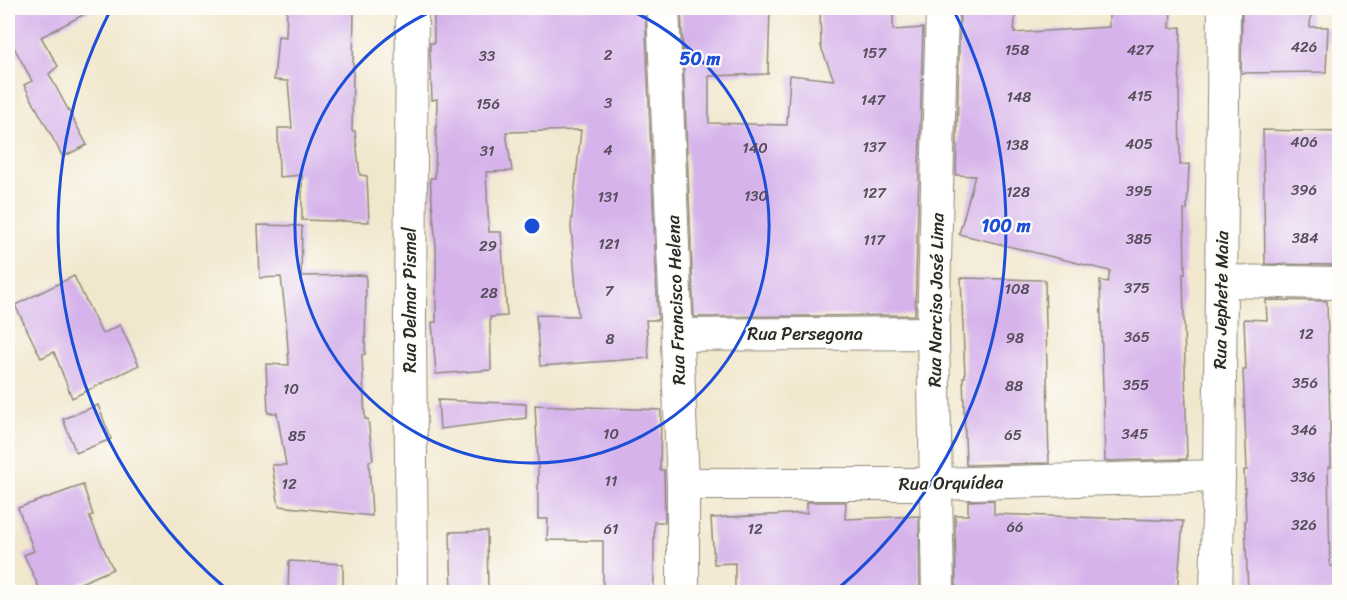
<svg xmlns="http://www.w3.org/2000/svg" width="1347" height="600" viewBox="0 0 1347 600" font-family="Sriracha,sans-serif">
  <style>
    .building { fill: #d6b3eb }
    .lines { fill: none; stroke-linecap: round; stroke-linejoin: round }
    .minor-casing { stroke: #8e897c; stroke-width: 34 }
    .minor { stroke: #fff; stroke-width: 32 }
    .ring { fill: none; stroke: #1d4ed8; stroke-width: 3 }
    .labels { text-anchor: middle; stroke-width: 4.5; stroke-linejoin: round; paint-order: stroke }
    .number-label { font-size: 15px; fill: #564d5b }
    .street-label { font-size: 18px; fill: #2b2b2b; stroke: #fdfcf7 }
    .centre { fill: #1d4ed8; stroke: #fdfcf7; stroke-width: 3 }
    .ring-label { font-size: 18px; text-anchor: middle; font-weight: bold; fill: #1d4ed8; stroke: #fdfcf7; stroke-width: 4.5; stroke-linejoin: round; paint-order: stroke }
  </style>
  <rect width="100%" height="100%" fill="#fdfcf7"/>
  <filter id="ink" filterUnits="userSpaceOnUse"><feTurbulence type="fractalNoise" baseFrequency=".0167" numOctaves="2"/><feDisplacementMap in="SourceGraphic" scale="12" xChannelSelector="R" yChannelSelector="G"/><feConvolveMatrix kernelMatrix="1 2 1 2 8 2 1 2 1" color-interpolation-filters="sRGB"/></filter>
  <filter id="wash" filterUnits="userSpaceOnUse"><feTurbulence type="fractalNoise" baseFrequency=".008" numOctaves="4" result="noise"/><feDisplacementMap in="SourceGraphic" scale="24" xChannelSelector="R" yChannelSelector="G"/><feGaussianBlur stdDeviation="1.35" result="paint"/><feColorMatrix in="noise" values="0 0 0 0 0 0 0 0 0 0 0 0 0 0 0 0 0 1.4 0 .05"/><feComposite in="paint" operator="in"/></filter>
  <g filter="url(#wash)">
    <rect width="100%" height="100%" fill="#f1e7cd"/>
    <g id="blocks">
      <g class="building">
        <polygon points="8,8 96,8 41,37 58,66 49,74 87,145 63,157 24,85 32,81 8,36"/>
        <polygon points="287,8 354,8 352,131 355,131 360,175 367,176 369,222 302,220 302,175 279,177 278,128 292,128 288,81 274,80 278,36 286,37"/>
        <polygon points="434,8 645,8 658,320 646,320 649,358 540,366 536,315 578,316 571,226 581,130 506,132 512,171 486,172 489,232 501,232 507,316 490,317 491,370 436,374 432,322 436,322 436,246 430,178 435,178 437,99 432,100 430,52 430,43 434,43"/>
        <polygon points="681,8 770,8 768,74 709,76 709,123 787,125 790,75 834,80 821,47 820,8 893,8 893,30 923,28 915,315 694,317"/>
        <polygon points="960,8 1016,8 1014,33 1109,27 1109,8 1171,8 1170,28 1181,27 1179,90 1180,165 1189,164 1187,210 1184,210 1185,274 1183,274 1187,459 1105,461 1100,281 1108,282 1110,271 959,234 975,176 956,175"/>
        <polygon points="1242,8 1311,8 1310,27 1328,27 1326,72 1241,73"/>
        <polygon points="1263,130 1340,132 1340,265 1265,264"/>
        <polygon points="258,225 302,226 301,276 366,275 365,354 362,355 365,419 368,419 373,460 369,461 372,516 279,506 272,465 286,465 277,413 268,413 266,364 289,365 286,319 281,277 260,278"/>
        <polygon points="74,276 102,334 120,325 139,365 72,398 54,352 41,358 15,305"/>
        <polygon points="961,278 1045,280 1049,463 966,465 963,377 965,377"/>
        <polygon points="1266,300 1327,301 1331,467 1328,467 1330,566 1340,567 1340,592 1248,592 1245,521 1246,521 1244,470 1247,470 1243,370 1246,370 1244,319 1267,320"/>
        <polygon points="438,400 526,404 526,418 440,429"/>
        <polygon points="98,405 111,439 76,453 63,419"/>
        <polygon points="535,405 661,410 660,470 664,470 665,522 654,522 654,592 603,592 603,541 547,540 548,519 538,519 538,462"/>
        <polygon points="83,485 93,515 89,516 113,569 60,592 41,592 24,555 34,551 18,508"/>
        <polygon points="994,500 994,514 1183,521 1177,592 956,592 955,515 968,515 968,501"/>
        <polygon points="807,502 846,502 845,519 919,516 920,592 735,592 735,563 714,564 711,518 807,513"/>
        <polygon points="487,531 488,592 452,592 450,532"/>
        <polygon points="289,561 343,564 343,592 288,592"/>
      </g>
    </g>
  </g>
  <g filter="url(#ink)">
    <use href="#blocks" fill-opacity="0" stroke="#8e897c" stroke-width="1.5"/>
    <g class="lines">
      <defs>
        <g id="minor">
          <polyline points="663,8 683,484 683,592"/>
          <polyline points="1221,281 1340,283"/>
          <polyline points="677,335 933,333"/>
          <polyline points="683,484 936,484 1219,476"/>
          <polyline points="412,592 410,321 412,8"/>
          <polyline points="938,592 933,333 942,8"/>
          <polyline points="1216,592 1219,476 1224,8"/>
        </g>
      </defs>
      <use href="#minor" class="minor-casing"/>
      <use href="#minor" class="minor"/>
    </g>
  </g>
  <g class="ring">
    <path d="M625 8A237 237 0 1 1 439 8"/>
    <path d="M230 592A474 474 0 0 1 110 11M954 11A474 474 0 0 1 834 592"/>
  </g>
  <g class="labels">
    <g class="number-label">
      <text x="1304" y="52">426</text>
      <text x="1017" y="55">158</text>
      <text x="1140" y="55">427</text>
      <text x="874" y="58">157</text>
      <text x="608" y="60">2</text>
      <text x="487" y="61">33</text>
      <text x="1140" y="101">415</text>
      <text x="1019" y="102">148</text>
      <text x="873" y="105">147</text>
      <text x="608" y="108">3</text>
      <text x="488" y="109">156</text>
      <text x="1304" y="147">406</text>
      <text x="1139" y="149">405</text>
      <text x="1017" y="150">138</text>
      <text x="874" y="152">137</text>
      <text x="755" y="153">140</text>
      <text x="608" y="155">4</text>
      <text x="487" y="156">31</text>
      <text x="1304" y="195">396</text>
      <text x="1139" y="196">395</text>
      <text x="1018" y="197">128</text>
      <text x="874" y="198">127</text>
      <text x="756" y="201">130</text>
      <text x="608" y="202">131</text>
      <text x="1305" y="243">384</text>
      <text x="1139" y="244">385</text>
      <text x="874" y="245">117</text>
      <text x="609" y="249">121</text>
      <text x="488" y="251">29</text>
      <text x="1137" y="293">375</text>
      <text x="1017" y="294">108</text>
      <text x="609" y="296">7</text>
      <text x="489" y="298">28</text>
      <text x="1306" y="339">12</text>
      <text x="1137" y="342">365</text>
      <text x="1015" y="343">98</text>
      <text x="610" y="344">8</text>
      <text x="1305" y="388">356</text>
      <text x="1136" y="390">355</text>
      <text x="1014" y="391">88</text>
      <text x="291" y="394">10</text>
      <text x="1304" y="435">346</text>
      <text x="611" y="439">10</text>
      <text x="1135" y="439">345</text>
      <text x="1013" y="440">65</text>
      <text x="297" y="441">85</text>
      <text x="1303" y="482">336</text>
      <text x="611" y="486">11</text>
      <text x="289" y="489">12</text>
      <text x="1304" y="530">326</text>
      <text x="1015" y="532">66</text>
      <text x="611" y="534">61</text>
      <text x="755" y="534">12</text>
    </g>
    <g class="street-label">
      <text transform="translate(410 300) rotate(-90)" y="6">Rua Delmar Pismel</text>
      <text transform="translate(676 300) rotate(-92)" y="6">Rua Francisco Helena</text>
      <text transform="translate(936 300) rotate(-89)" y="6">Rua Narciso José Lima</text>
      <text transform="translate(1221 300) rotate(-89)" y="6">Rua Jephete Maia</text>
      <text x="805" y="340">Rua Persegona</text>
      <text transform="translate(951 483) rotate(-1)" y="6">Rua Orquídea</text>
    </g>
  </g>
  <circle cx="532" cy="226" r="9" class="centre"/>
  <g class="ring-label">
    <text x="700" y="65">50 m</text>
    <text x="1006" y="232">100 m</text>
  </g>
  <rect width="1347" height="600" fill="none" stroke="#fdfcf7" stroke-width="30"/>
</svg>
